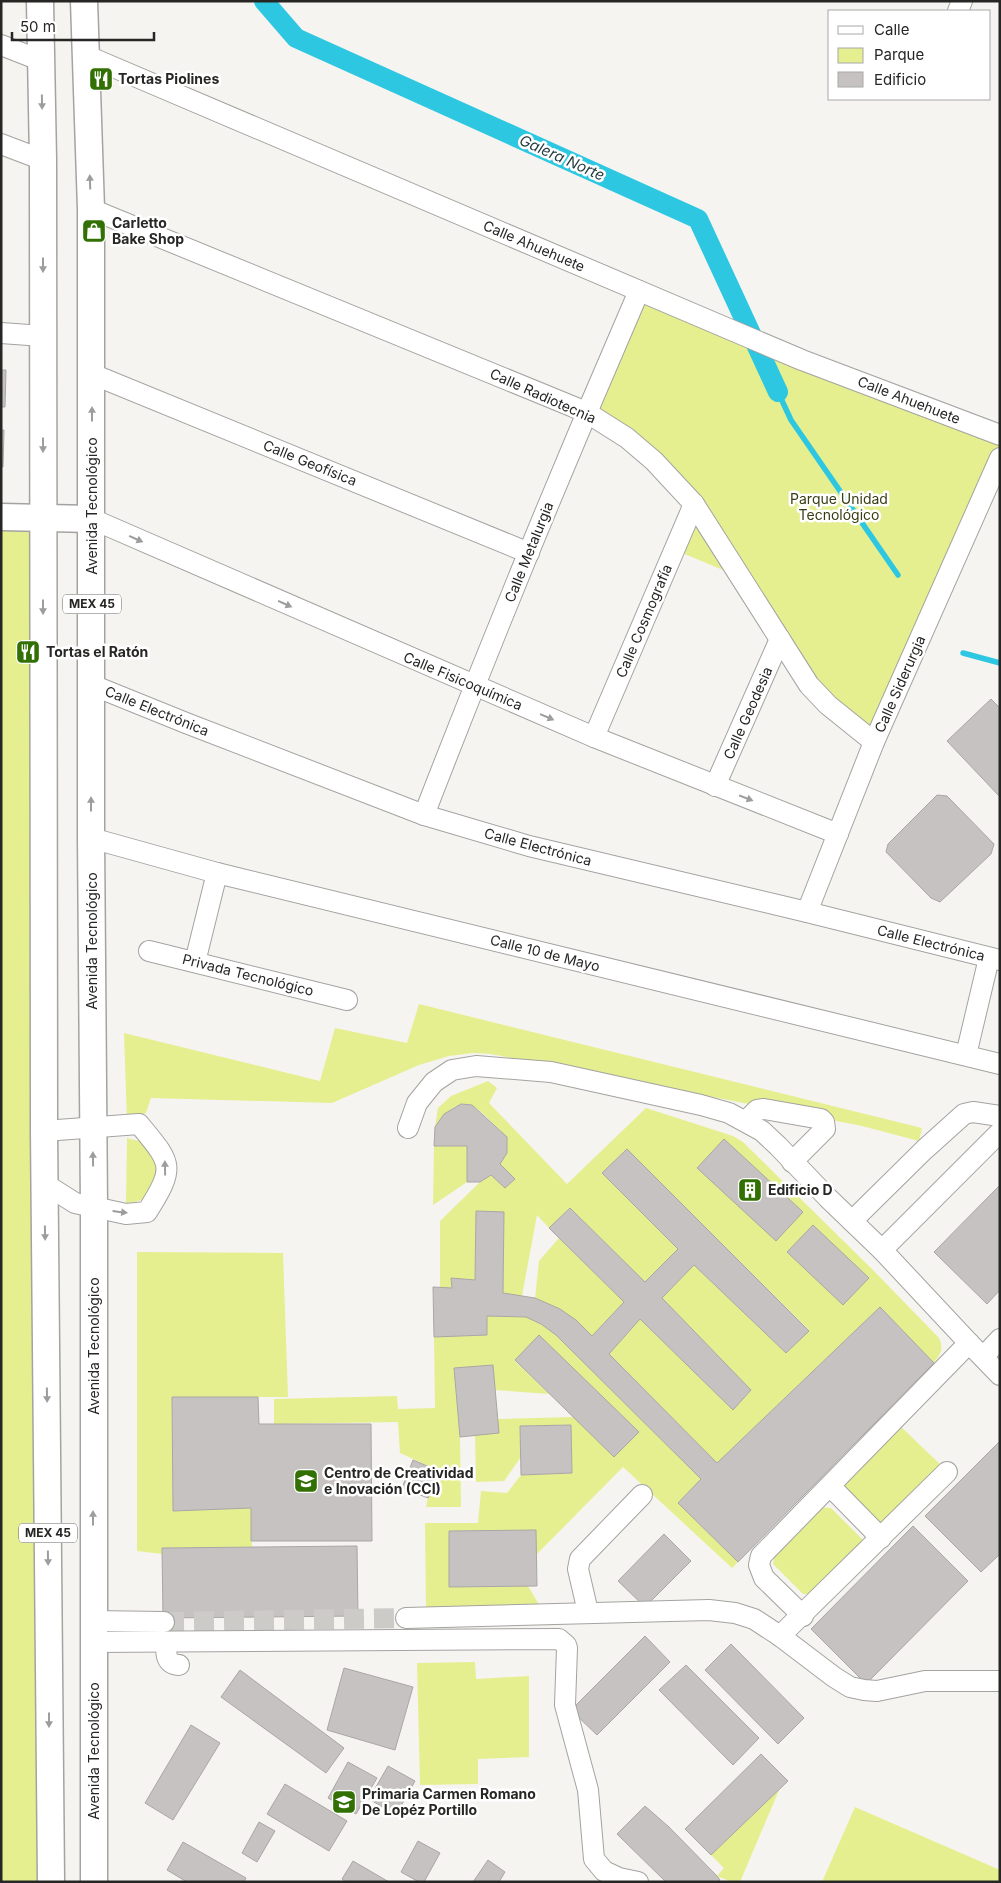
<svg xmlns="http://www.w3.org/2000/svg" width="1001" height="1883" viewBox="0 0 1001 1883" font-family="Inter,sans-serif">
  <style>
    .park { fill: #e5ef8f }
    .lines { fill: none; stroke-linecap: round; stroke-linejoin: round }
    .stream { stroke: #2ec7e2; stroke-width: 5.5 }
    .canal { stroke: #2ec7e2; stroke-width: 20 }
    .building { fill: #c6c2c2; stroke: #a9a6a5 }
    .minor-tunnel { stroke: #cccbc8; stroke-width: 20; stroke-dasharray: 20 10; stroke-linecap: butt }
    .minor-casing { stroke: #a4a3a0; stroke-width: 22 }
    .major-casing { stroke: #a4a3a0; stroke-width: 29 }
    .minor { stroke: #fff; stroke-width: 20 }
    .major { stroke: #fff; stroke-width: 26 }
    .oneway { fill: #9d9d9d }
    .labels { text-anchor: middle; stroke-width: 5; stroke-linejoin: round; paint-order: stroke }
    .shield { fill: #fff; stroke: #676766; stroke-width: 1 }
    .shield-label { font-size: 12px; font-weight: bold; fill: #262625 }
    .poi-label { font-size: 14px; font-weight: bold; fill: #262625; stroke: #fff; text-anchor: start }
    .street-label { font-size: 14px; fill: #262625; stroke: #fff }
    .park-label { font-size: 14px; fill: #3a3d13; stroke: #fff }
    .water-label { font-size: 15px; font-style: italic; fill: #243c41; stroke: #fff }
  </style>
  <rect width="100%" height="100%" fill="#f6f4f1"/>
  <g class="park">
    <polygon points="641,298 1000,438 1000,451 871,747 808,691 725,558 723,570 675,550 690,513 654,466 588,411"/>
    <polygon points="1,517 43,518 50,1882 1,1882"/>
    <polygon points="419,1004 922,1128 919,1141 862,1126 491,1054 473,1053 449,1056 419,1065 332,1103 151,1098 146,1113 127,1122 124,1033 320,1081 335,1028 407,1043"/>
    <path d="M488 1081 497 1088 489 1103 567 1184 646 1108 733 1136 743 1142 873 1270 939 1338C944 1349 941 1353 934 1363L880 1307 717 1463 609 1354 640 1319 733 1410 751 1390 662 1298 694 1265 785 1352 809 1330 627 1149 603 1174 678 1249 645 1282 570 1208 549 1228 537 1215 522 1296 503 1293V1212L476 1211 475 1280 451 1278 452 1288 440 1287V1221L480 1182 491 1175 505 1188 515 1179 500 1164 507 1153V1137C478 1110 465 1084 435 1127L438 1108 451 1096Z"/>
    <path d="M127 1138 143 1142 161 1167C152 1188 152 1202 126 1203Z"/>
    <polygon points="434,1146 467,1146 467,1182 433,1205"/>
    <path d="M559 1238 624 1302 592 1336C573 1317 559 1309 535 1298L539 1261Z"/>
    <polygon points="137,1252 283,1253 288,1397 172,1397 173,1511 251,1508 252,1547 162,1548 162,1554 137,1551"/>
    <polygon points="487,1316 526,1317 541,1324 556,1335 701,1479 678,1503 738,1562 732,1568 623,1467 536,1555 536,1530 449,1531 449,1587 528,1586 541,1608 426,1613 425,1523 478,1523 481,1491 507,1493 521,1475 572,1473 570,1425 520,1426 521,1457 504,1481 476,1482 475,1435 498,1433 497,1419 574,1417 614,1457 639,1432 539,1336 515,1361 549,1394 495,1390 454,1368 460,1437 461,1507 426,1507 428,1498 439,1471 400,1453 398,1422 274,1424 274,1399 397,1396 398,1409 435,1408 434,1337 487,1335"/>
    <polygon points="900,1426 943,1467 881,1527 841,1493 845,1483"/>
    <polygon points="821,1507 831,1508 863,1540 859,1547 811,1594 803,1594 773,1564 775,1554"/>
    <polygon points="475,1662 476,1679 529,1676 529,1757 478,1759 478,1784 420,1785 417,1663"/>
    <polygon points="780,1788 740,1882 732,1882 717,1876 724,1868 711,1855"/>
    <polygon points="855,1807 1000,1870 1000,1882 822,1882"/>
  </g>
  <g class="lines">
    <g class="stream">
      <polyline points="778,392 791,420 898,575"/>
      <polyline points="963,653 1000,663"/>
    </g>
    <polyline class="canal" points="264,1 296,38 698,219 778,392"/>
  </g>
  <g class="building">
    <polygon points="1,370 6,370 5,407 1,407"/>
    <polygon points="1,430 4,430 3,467 1,467"/>
    <polygon points="991,699 1000,708 1000,797 947,741"/>
    <polygon points="937,795 947,796 994,844 991,854 940,902 931,898 886,852 888,844"/>
    <polygon points="461,1104 472,1105 507,1137 507,1153 500,1164 515,1179 505,1188 491,1175 480,1182 467,1182 467,1146 434,1146 435,1127 444,1114"/>
    <polygon points="724,1139 803,1212 776,1241 697,1168"/>
    <polygon points="627,1149 809,1331 786,1353 694,1265 662,1298 751,1390 733,1410 640,1319 609,1354 717,1463 880,1307 934,1363 738,1562 678,1503 701,1479 556,1335 541,1324 526,1317 487,1316 487,1335 434,1337 433,1287 452,1288 451,1278 475,1280 476,1211 504,1212 503,1293 535,1298 560,1309 576,1320 592,1336 624,1302 549,1228 570,1208 645,1282 678,1249 602,1173"/>
    <polygon points="1000,1185 1000,1290 987,1304 934,1252"/>
    <polygon points="813,1225 869,1278 843,1305 787,1252"/>
    <polygon points="539,1335 639,1432 614,1457 515,1360"/>
    <polygon points="493,1365 499,1433 460,1437 454,1368"/>
    <polygon points="172,1397 258,1397 259,1424 371,1424 372,1541 251,1541 251,1508 173,1511"/>
    <polygon points="571,1425 572,1473 521,1475 520,1426"/>
    <polygon points="1000,1441 1000,1554 981,1572 925,1516"/>
    <polygon points="413,1460 439,1471 428,1498 402,1488"/>
    <polygon points="913,1526 968,1581 866,1684 811,1629"/>
    <polygon points="536,1530 537,1586 449,1587 449,1531"/>
    <polygon points="664,1534 691,1561 645,1607 618,1581"/>
    <polygon points="357,1546 358,1616 163,1618 162,1548"/>
    <polygon points="645,1636 670,1662 597,1735 571,1710"/>
    <polygon points="731,1644 804,1718 778,1744 705,1670"/>
    <polygon points="686,1665 759,1738 733,1765 659,1690"/>
    <polygon points="344,1668 413,1687 395,1750 327,1730"/>
    <polygon points="240,1670 344,1748 326,1773 221,1697"/>
    <polygon points="191,1725 220,1743 173,1820 145,1803"/>
    <polygon points="761,1754 788,1781 711,1855 685,1829"/>
    <polygon points="348,1762 377,1778 356,1814 328,1798"/>
    <polygon points="388,1766 415,1781 396,1815 369,1799"/>
    <polygon points="285,1784 347,1821 329,1851 267,1814"/>
    <polygon points="645,1806 669,1827 717,1876 720,1880 718,1882 666,1882 617,1834"/>
    <polygon points="259,1822 275,1831 257,1862 242,1853"/>
    <polygon points="418,1841 440,1853 424,1882 419,1882 401,1872"/>
    <polygon points="183,1842 246,1878 244,1882 187,1882 167,1870"/>
    <polygon points="488,1860 505,1872 499,1882 473,1882"/>
    <polygon points="353,1861 389,1882 346,1882 342,1879"/>
  </g>
  <g class="lines">
    <polyline class="minor-tunnel" points="164,1622 406,1618"/>
    <defs>
      <g id="minor">
        <polyline points="958,11 962,1"/>
        <polyline points="1,45 42,61"/>
        <polyline points="85,55 743,335 802,360 1000,435"/>
        <polyline points="1,144 43,160"/>
        <polyline points="91,209 586,412 627,438 654,461 694,504 809,685 828,705 874,742"/>
        <polyline points="1,333 43,336"/>
        <polyline points="92,374 529,553"/>
        <polyline points="92,519 594,737 838,834"/>
        <polyline points="92,685 186,723 424,815 529,846 807,912 1000,960"/>
        <polyline points="594,737 694,504"/>
        <polyline points="715,786 780,639"/>
        <path d="M424 815C492 639 564 464 639 291"/>
        <polyline points="91,838 217,873 1000,1064"/>
        <polyline points="807,912 874,742 1000,458"/>
        <polyline points="149,951 347,1000"/>
        <polyline points="195,962 217,873"/>
        <polyline points="966,1055 989,958"/>
        <polyline points="746,1121 757,1110 764,1109 821,1119 824,1122 825,1129 792,1162"/>
        <polyline points="408,1128 417,1103 434,1082 452,1070 476,1066 551,1072 701,1105 729,1113 762,1131 778,1146 828,1198 882,1250 969,1343 761,1556 759,1565 764,1578 803,1616"/>
        <path d="M44 1131 139 1124C172 1164 176 1166 147 1212L126 1214 75 1203 45 1184"/>
        <polyline points="852,1221 924,1150 964,1114 973,1112 1000,1116"/>
        <polyline points="882,1250 1000,1132"/>
        <polyline points="969,1343 1000,1375"/>
        <polyline points="983,1357 1000,1339"/>
        <polyline points="830,1486 881,1538"/>
        <polyline points="588,1612 578,1569 580,1559 642,1495"/>
        <polyline points="406,1618 709,1610 735,1613 754,1619 780,1636 834,1677 850,1687 864,1690 877,1691 925,1681 1000,1681"/>
        <polyline points="93,1621 164,1622"/>
        <polyline points="780,1636 947,1472"/>
        <polyline points="93,1642 559,1639 566,1645 567,1648 565,1705 588,1790 594,1859 604,1871 619,1878 638,1882"/>
        <path d="M166 1642C166 1653 165 1664 179 1665"/>
      </g>
      <g id="major">
        <polyline points="40,1 43,160 44,1131 51,1882"/>
        <polyline points="84,1 91,209 91,838 94,1208 94,1882"/>
        <polyline points="1,517 92,519"/>
      </g>
    </defs>
    <use href="#minor" class="minor-casing"/>
    <use href="#major" class="major-casing"/>
    <use href="#minor" class="minor"/>
    <use href="#major" class="major"/>
  </g>
  <defs><path id="oneway-solid" d="M-6-.8H1V-3.2L6.5 0L1 3.2V.8H-6Z" transform="scale(1.25)"/></defs>
  <g class="oneway">
    <use href="#oneway-solid" transform="translate(42 102) rotate(89)"/>
    <use href="#oneway-solid" transform="translate(90 182) rotate(-92)"/>
    <use href="#oneway-solid" transform="translate(43 265) rotate(90)"/>
    <use href="#oneway-solid" transform="translate(92 414) rotate(-90)"/>
    <use href="#oneway-solid" transform="translate(43 445) rotate(90)"/>
    <use href="#oneway-solid" transform="translate(136 539) rotate(24)"/>
    <use href="#oneway-solid" transform="translate(285 604) rotate(24)"/>
    <use href="#oneway-solid" transform="translate(43 607) rotate(90)"/>
    <use href="#oneway-solid" transform="translate(547 717) rotate(23)"/>
    <use href="#oneway-solid" transform="translate(746 798) rotate(21)"/>
    <use href="#oneway-solid" transform="translate(91 804) rotate(-90)"/>
    <use href="#oneway-solid" transform="translate(93 1159) rotate(-91)"/>
    <use href="#oneway-solid" transform="translate(165 1168) rotate(-91)"/>
    <use href="#oneway-solid" transform="translate(120 1212) rotate(7)"/>
    <use href="#oneway-solid" transform="translate(45 1233) rotate(89)"/>
    <use href="#oneway-solid" transform="translate(47 1395) rotate(89)"/>
    <use href="#oneway-solid" transform="translate(93 1518) rotate(-90)"/>
    <use href="#oneway-solid" transform="translate(48 1558) rotate(89)"/>
    <use href="#oneway-solid" transform="translate(49 1720) rotate(90)"/>
  </g>
  <defs>
    <symbol id="restaurant-square" viewBox="-11 -11 22 22"><rect x="-9" y="-9" width="18" height="18" rx="4" fill="#327003" stroke="#fff"/><path d="M-5-6h1v4h1v-4h1v4h1v-4h1v5L-1.5 .5V6h-2V.5L-5-1ZM5-6V6H3V1.5H1.5Q1.5-4 5-6Z" fill="#fff"/></symbol>
    <symbol id="shop-square" viewBox="-11 -11 22 22"><rect x="-9" y="-9" width="18" height="18" rx="4" fill="#327003" stroke="#fff"/><path d="M-5-2.5h2.3a2.7 3.5 0 0 1 5.4 0H5L5.5 6h-11ZM-1.5-2.5h3a1.5 2.3 0 0 0-3 0Z" fill="#fff"/></symbol>
    <symbol id="building-square" viewBox="-11 -11 22 22"><rect x="-9" y="-9" width="18" height="18" rx="4" fill="#327003" stroke="#fff"/><path d="M-4-6H4V6H1V3H-1V6H-4ZM-2.5-4.3h1.7v1.8h-1.7ZM.8-4.3h1.7v1.8H.8ZM-2.5-1h1.7V.8h-1.7ZM.8-1h1.7V.8H.8Z" fill="#fff"/></symbol>
    <symbol id="university-square" viewBox="-11 -11 22 22"><rect x="-9" y="-9" width="18" height="18" rx="4" fill="#327003" stroke="#fff"/><path d="M0-5L7-2L0 1L-7-2ZM-4 1L0 2.5L4 1V4Q0 6-4 4Z" fill="#fff"/></symbol>
    <symbol id="school-square" viewBox="-11 -11 22 22"><rect x="-9" y="-9" width="18" height="18" rx="4" fill="#327003" stroke="#fff"/><path d="M0-5L7-2L0 1L-7-2ZM-4 1L0 2.5L4 1V4Q0 6-4 4Z" fill="#fff"/></symbol>
  </defs>
  <g fill-rule="evenodd">
    <use href="#restaurant-square" x="87" y="65" width="28" height="28"/>
    <use href="#shop-square" x="80" y="217" width="28" height="28"/>
    <use href="#restaurant-square" x="14" y="638" width="28" height="28"/>
    <use href="#building-square" x="736" y="1176" width="28" height="28"/>
    <use href="#university-square" x="292" y="1467" width="28" height="28"/>
    <use href="#school-square" x="330" y="1788" width="28" height="28"/>
  </g>
  <g class="labels">
    <g class="shield">
      <rect x="63" y="594.5" width="58" height="19" rx="4"/>
      <rect x="19" y="1523.5" width="58" height="19" rx="4"/>
    </g>
    <g class="shield-label">
      <text x="92" y="608">MEX 45</text>
      <text x="48" y="1537">MEX 45</text>
    </g>
    <g class="poi-label">
      <text x="118" y="84">Tortas Piolines</text>
      <text x="112" y="228">Carletto<tspan x="112" dy="16">Bake Shop</tspan></text>
      <text x="46" y="657">Tortas el Ratón</text>
      <text x="768" y="1195">Edificio D</text>
      <text x="324" y="1478">Centro de Creatividad<tspan x="324" dy="16">e Inovación (CCI)</tspan></text>
      <text x="362" y="1799">Primaria Carmen Romano<tspan x="362" dy="16">De Lopéz Portillo</tspan></text>
    </g>
    <g class="street-label">
      <text transform="translate(534 246) rotate(23)" y="5">Calle Ahuehuete</text>
      <text transform="translate(543 396) rotate(24)" y="5">Calle Radiotecnia</text>
      <text transform="translate(909 400) rotate(21)" y="5">Calle Ahuehuete</text>
      <text transform="translate(310 463) rotate(22)" y="5">Calle Geofísica</text>
      <text transform="translate(92 506) rotate(-90)" y="5">Avenida Tecnológico</text>
      <text transform="translate(529 552) rotate(-68)" y="5">Calle Metalurgia</text>
      <text transform="translate(644 621) rotate(-67)" y="5">Calle Cosmografía</text>
      <text transform="translate(463 681) rotate(23)" y="5">Calle Fisicoquímica</text>
      <text transform="translate(900 684) rotate(-66)" y="5">Calle Siderurgia</text>
      <text transform="translate(157 711) rotate(22)" y="5">Calle Electrónica</text>
      <text transform="translate(748 713) rotate(-66)" y="5">Calle Geodesia</text>
      <text transform="translate(538 847) rotate(15)" y="5">Calle Electrónica</text>
      <text transform="translate(92 941) rotate(-90)" y="5">Avenida Tecnológico</text>
      <text transform="translate(931 943) rotate(14)" y="5">Calle Electrónica</text>
      <text transform="translate(545 953) rotate(14)" y="5">Calle 10 de Mayo</text>
      <text transform="translate(248 975) rotate(14)" y="5">Privada Tecnológico</text>
      <text transform="translate(94 1346) rotate(-90)" y="5">Avenida Tecnológico</text>
      <text transform="translate(94 1751) rotate(-90)" y="5">Avenida Tecnológico</text>
    </g>
    <g class="park-label">
      <text x="839" y="504">Parque Unidad<tspan x="839" dy="16">Tecnológico</tspan></text>
    </g>
    <g class="water-label">
      <text transform="translate(562 158) rotate(24)" y="5">Galera Norte</text>
    </g>
  </g>
  <rect width="1001" height="1883" fill="none" stroke="#262625" stroke-width="5"/>
  <rect x="828" y="10" width="162" height="90" fill="#ffffff" stroke="#a8a8a8"/>
  <rect x="838" y="26" width="25" height="8" fill="#ffffff" stroke="#a8a8a8"/>
  <text x="874" y="35" font-size="15" fill="#262625">Calle</text>
  <rect x="838" y="48" width="25" height="15" fill="#e5ef8f" stroke="#a8a8a8"/>
  <text x="874" y="60" font-size="15" fill="#262625">Parque</text>
  <rect x="838" y="72" width="25" height="15" fill="#c6c2c2" stroke="#a8a8a8"/>
  <text x="874" y="85" font-size="15" fill="#262625">Edificio</text>
  <path d="M12 32v8h142v-8" fill="none" stroke="#262625" stroke-width="2.5"/>
  <text x="20" y="32" font-size="15" fill="#262625" stroke="#ffffff" stroke-width="4" paint-order="stroke">50 m</text>
</svg>
